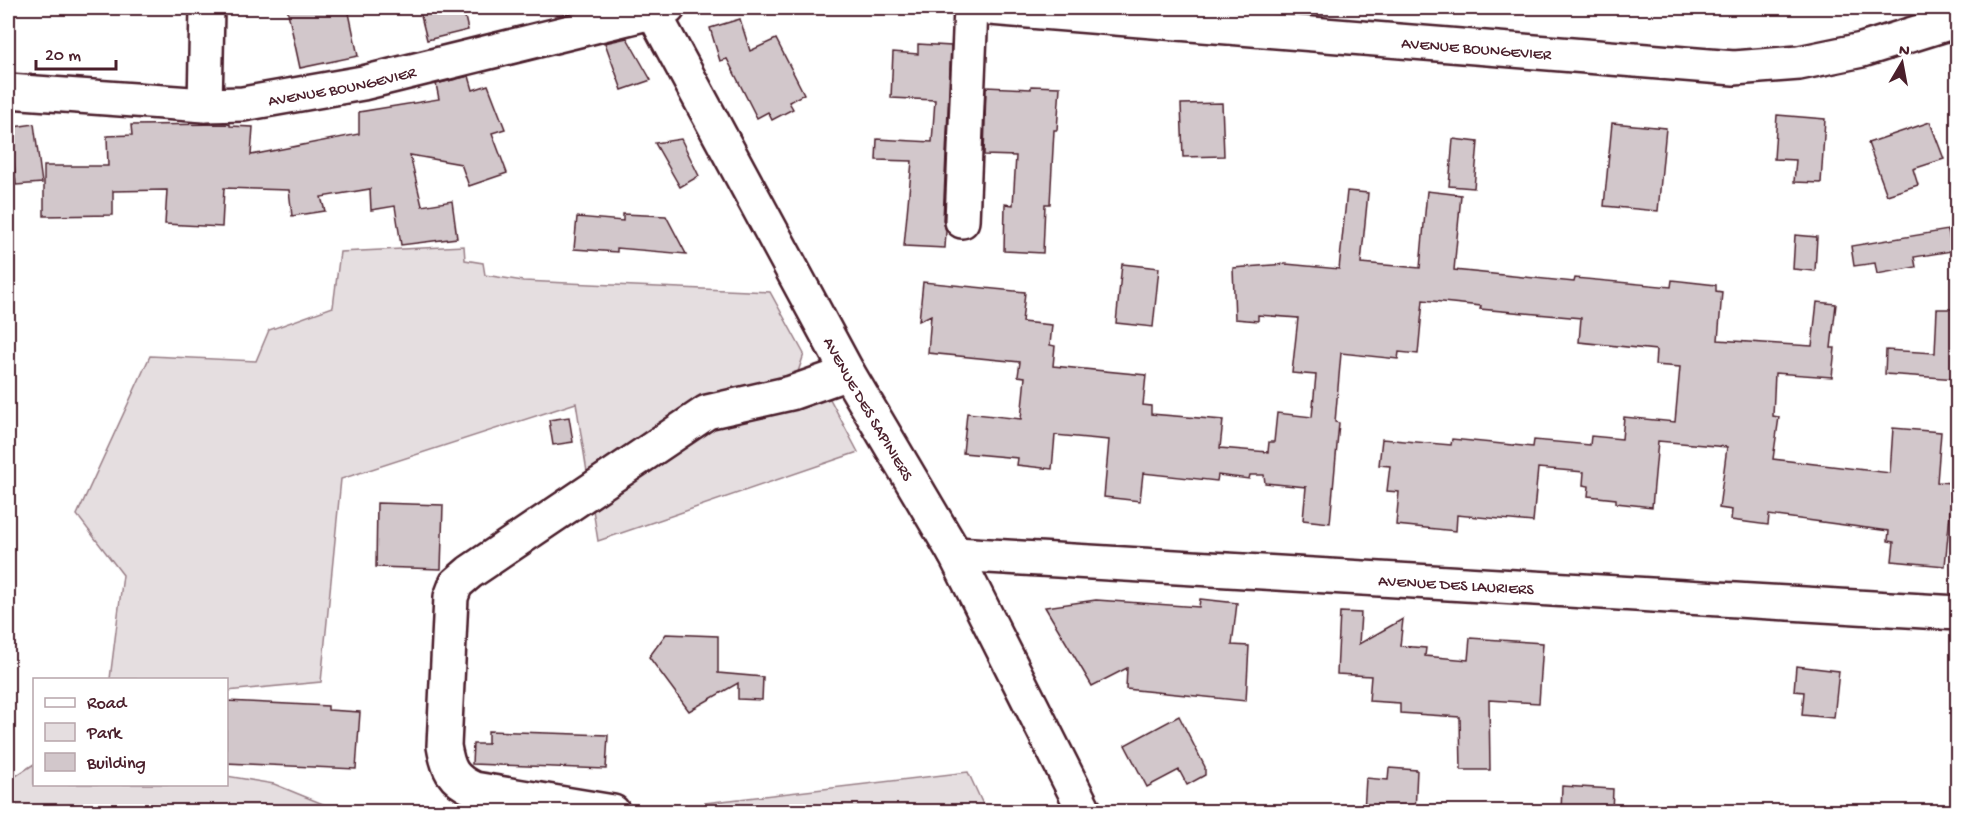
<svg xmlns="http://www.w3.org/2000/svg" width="1965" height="819" viewBox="0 0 1965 819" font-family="'Gochi Hand',sans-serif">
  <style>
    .green { fill: #e5dee0; stroke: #987e86; stroke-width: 1.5 }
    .building { fill: #d2c7cb; stroke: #4a1f2b; stroke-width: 1.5 }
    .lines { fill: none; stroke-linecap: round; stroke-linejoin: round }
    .minor-casing { stroke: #4a1f2b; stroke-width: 38 }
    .minor { stroke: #fff; stroke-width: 33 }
    .labels { text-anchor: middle; stroke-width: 4.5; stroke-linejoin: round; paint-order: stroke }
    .street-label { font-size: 16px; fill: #4a1f2b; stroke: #fff }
  </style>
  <rect width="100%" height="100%" fill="#fff"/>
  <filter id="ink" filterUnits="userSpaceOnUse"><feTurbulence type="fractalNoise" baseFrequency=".0167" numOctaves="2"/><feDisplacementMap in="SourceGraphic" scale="12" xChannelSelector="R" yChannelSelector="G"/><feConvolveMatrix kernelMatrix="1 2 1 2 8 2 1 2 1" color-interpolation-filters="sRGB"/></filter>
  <g filter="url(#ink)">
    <g class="green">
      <polygon points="464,246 465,260 483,263 485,275 523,281 770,292 804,354 791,393 830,399 858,452 598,541 576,403 341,479 321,682 227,691 226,680 110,679 123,575 77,515 150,356 256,361 269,330 333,307 340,252"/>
      <polygon points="34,764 34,784 226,784 227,776 274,784 340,811 8,811 8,781"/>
      <polygon points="968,772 986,811 704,811 705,803"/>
    </g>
    <g class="building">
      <polygon points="287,8 348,8 358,56 300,68"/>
      <polygon points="419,8 463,8 468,30 427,40"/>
      <polygon points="740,19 750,51 776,39 804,94 789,102 793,109 772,120 768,112 757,118 727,59 720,61 710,28"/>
      <polygon points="627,38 651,80 622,90 605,43"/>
      <polygon points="918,44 951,46 943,220 946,231 945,248 904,246 912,161 876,160 877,139 932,142 935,100 891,98 893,52 918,54"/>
      <polygon points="469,76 473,90 488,85 505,129 492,133 507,173 469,186 461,164 410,155 422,206 452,201 457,238 401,245 395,206 371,210 370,189 321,197 325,211 292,216 289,190 224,188 222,227 165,224 167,190 113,191 113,215 44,216 44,166 108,166 107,136 132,135 131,125 230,124 230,126 253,127 251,155 359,134 359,112 439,99 436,84"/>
      <polygon points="1031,86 1060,87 1057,130 1054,130 1050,204 1045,204 1043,253 1004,251 1005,204 1013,205 1016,156 984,155 986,87 1031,89"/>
      <polygon points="1222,103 1224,156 1183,157 1181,104"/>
      <polygon points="1777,115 1825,119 1821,183 1794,182 1796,160 1774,159"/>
      <polygon points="1930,122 1944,159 1913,169 1918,185 1887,195 1868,143"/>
      <polygon points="1612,123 1666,128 1658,211 1604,206"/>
      <polygon points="34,124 42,183 16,185 14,163 8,163 8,140 15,139 14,127"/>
      <polygon points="681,139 699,176 680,187 655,143"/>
      <polygon points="1453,139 1478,142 1474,188 1449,186"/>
      <polygon points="1347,191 1368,193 1361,263 1420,268 1427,191 1461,195 1454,270 1574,282 1575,278 1671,287 1672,280 1716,285 1716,291 1722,292 1718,340 1812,346 1817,302 1836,304 1831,348 1835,348 1832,377 1775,373 1773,416 1779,417 1773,459 1890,473 1893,428 1941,432 1937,482 1953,483 1945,566 1892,561 1894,542 1888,541 1889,531 1769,515 1768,525 1731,520 1732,510 1719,508 1727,447 1658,441 1652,507 1616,503 1616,499 1588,496 1589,486 1583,485 1584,472 1538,468 1533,522 1457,515 1456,531 1396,525 1399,492 1387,491 1390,466 1379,465 1382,439 1451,445 1452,439 1533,447 1534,440 1590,445 1591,436 1622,439 1624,417 1675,422 1680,367 1655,365 1656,350 1579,342 1581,318 1480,309 1481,306 1423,300 1418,354 1399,352 1398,359 1341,353 1335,422 1339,423 1330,523 1303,520 1306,487 1265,483 1264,475 1250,475 1249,479 1218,475 1217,481 1143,473 1140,501 1104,497 1109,440 1055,435 1052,469 1017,465 1018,458 963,453 967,413 1021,419 1025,377 1018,376 1020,362 928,353 931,315 919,321 923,282 1025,292 1022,322 1052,325 1050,345 1055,346 1053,366 1146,375 1143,405 1151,406 1151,414 1223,420 1220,448 1268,452 1269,442 1274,442 1277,413 1312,417 1316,375 1292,373 1298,318 1258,315 1258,321 1235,319 1233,268 1286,264 1339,269"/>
      <polygon points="623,214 666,216 686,254 617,248 617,252 574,249 577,217 623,221"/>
      <polygon points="1948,230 1952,251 1914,257 1916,267 1877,274 1875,263 1854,266 1851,246"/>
      <polygon points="1795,235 1817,237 1815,271 1793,269"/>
      <polygon points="1122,264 1159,268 1153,327 1116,323"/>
      <polygon points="1937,309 1957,309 1958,379 1885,374 1886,350 1935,353"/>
      <polygon points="569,417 573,442 553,445 549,420"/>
      <polygon points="377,503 443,505 441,569 376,567"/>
      <polygon points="1200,599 1237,603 1232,645 1249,646 1246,701 1126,689 1127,668 1092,686 1045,607 1096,600 1199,607"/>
      <polygon points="1340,612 1361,613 1359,644 1403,619 1400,646 1426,648 1425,656 1468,660 1470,638 1543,643 1539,703 1489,700 1490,770 1461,770 1460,717 1400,713 1400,703 1369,701 1371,676 1337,674"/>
      <polygon points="666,634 718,636 718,673 763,677 762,700 738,699 738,683 689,711 649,657"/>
      <polygon points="1796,666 1839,671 1834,718 1802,715 1804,692 1794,691"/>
      <polygon points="226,701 328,706 328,710 360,712 356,769 226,763"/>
      <polygon points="1179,716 1205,767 1205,775 1187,785 1179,770 1147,787 1125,745"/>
      <polygon points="488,731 608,735 606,769 472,764 473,744 488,744"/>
      <polygon points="1389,768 1417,770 1415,812 1364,812 1366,778 1388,780"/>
      <polygon points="1562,786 1613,789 1612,812 1561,812"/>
    </g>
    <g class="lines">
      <defs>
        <g id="minor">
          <path id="s1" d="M651 8 848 373 955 554 1085 812"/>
          <path id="s2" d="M990 8 1734 68 1799 63 1862 50 1958 20"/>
          <path id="s3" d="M8 91 205 105 243 104 363 83 668 8"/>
          <polyline points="205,105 207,8"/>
          <polyline points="962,221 971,8"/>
          <path id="s4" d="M955 554 1958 613"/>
          <path d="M613 812 474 789C452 779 448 769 444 746L451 597 456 584 470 572 707 412 791 393 848 373"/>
        </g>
      </defs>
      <use href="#minor" class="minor-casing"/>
      <use href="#minor" class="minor"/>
    </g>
  </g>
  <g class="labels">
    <g class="street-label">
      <text dy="6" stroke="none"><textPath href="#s2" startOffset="488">AVENUE BOUNGEVIER</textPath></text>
      <text dy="6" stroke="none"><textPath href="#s3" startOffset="336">AVENUE BOUNGEVIER</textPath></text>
      <text dy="6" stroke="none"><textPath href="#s1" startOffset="456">AVENUE DES SAPINIERS</textPath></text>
      <text dy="6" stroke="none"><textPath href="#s4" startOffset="502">AVENUE DES LAURIERS</textPath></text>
    </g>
  </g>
  <rect width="1965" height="819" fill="none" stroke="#fff" stroke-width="30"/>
  <rect x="15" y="15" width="1935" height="789" fill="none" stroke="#4a1f2b" stroke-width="2" filter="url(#ink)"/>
  <rect x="33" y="678" width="195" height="108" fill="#ffffff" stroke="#b7a5aa" stroke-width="1.5"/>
  <rect x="45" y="698" width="30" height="9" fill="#ffffff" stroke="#b7a5aa" stroke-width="1.5"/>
  <text x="87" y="708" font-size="18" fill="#4a1f2b">Road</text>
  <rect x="45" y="723" width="30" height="18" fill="#e5dee0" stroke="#b7a5aa" stroke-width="1.5"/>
  <text x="87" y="738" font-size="18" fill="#4a1f2b">Park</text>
  <rect x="45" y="753" width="30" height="18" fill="#d2c7cb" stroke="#b7a5aa" stroke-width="1.5"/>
  <text x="87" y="768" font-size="18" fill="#4a1f2b">Building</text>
  <g transform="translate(1902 63) rotate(10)" stroke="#ffffff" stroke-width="4.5" paint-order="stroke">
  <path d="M0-4.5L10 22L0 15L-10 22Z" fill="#4a1f2b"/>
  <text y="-9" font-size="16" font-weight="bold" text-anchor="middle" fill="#4a1f2b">N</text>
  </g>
  <path d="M36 60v9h80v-9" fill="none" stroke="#4a1f2b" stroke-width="3"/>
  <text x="45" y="60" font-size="18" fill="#4a1f2b" stroke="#ffffff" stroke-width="4.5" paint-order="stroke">20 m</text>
</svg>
